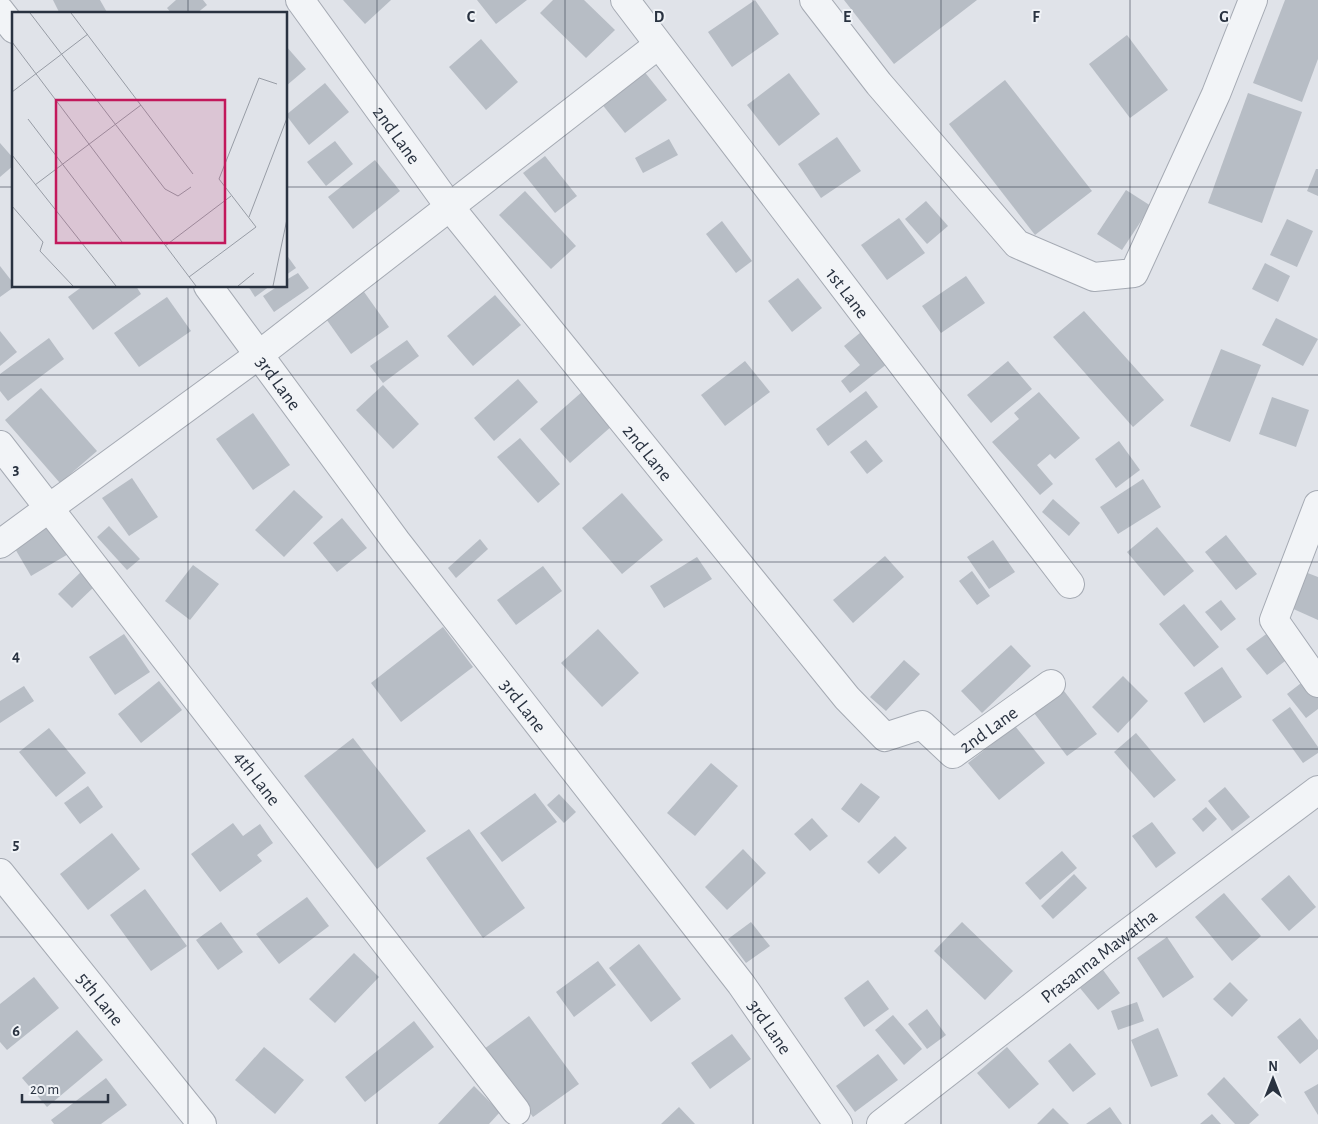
<svg xmlns="http://www.w3.org/2000/svg" width="1318" height="1124" viewBox="0 0 1318 1124" font-family="'Alegreya Sans',sans-serif">
  <style>
    .building { fill: #b7bdc5 }
    .lines { fill: none; stroke-linecap: round; stroke-linejoin: round }
    .minor-casing { stroke: #a5aab3; stroke-width: 30 }
    .minor { stroke: #f2f4f7; stroke-width: 28 }
    .grid { fill: none; stroke: #293240; stroke-width: 1; stroke-opacity: 0.55 }
    .labels { text-anchor: middle; stroke-width: 4; stroke-linejoin: round; paint-order: stroke }
    .street-label { font-size: 19px; fill: #293240; stroke: #eff2f6 }
    .inset-road { fill: none; stroke: #979ca5; stroke-width: 1 }
    .view { fill: #c2185b; fill-opacity: 0.15; stroke: #c2185b; stroke-width: 2.5 }
    .inset-edge { fill: none; stroke: #293240; stroke-width: 2.5 }
    .grid-label { font-size: 16px; text-anchor: middle; font-weight: bold; fill: #293240; stroke: #eff2f6; stroke-width: 4; stroke-linejoin: round; paint-order: stroke }
  </style>
  <rect width="100%" height="100%" fill="#e0e3e9"/>
  <g class="building">
    <polygon points="53,0 100,0 108,14 60,14"/>
    <polygon points="176,0 203,0 207,5 196,14 172,14 167,8"/>
    <polygon points="343,0 391,0 365,24"/>
    <polygon points="477,0 527,0 496,24"/>
    <polygon points="553,0 584,0 615,30 586,58 540,13"/>
    <polygon points="755,0 779,34 732,67 708,32"/>
    <polygon points="844,0 977,0 894,64"/>
    <polygon points="1285,0 1318,0 1318,59 1302,102 1253,83"/>
    <polygon points="1127,35 1168,90 1130,118 1089,64"/>
    <polygon points="481,39 518,82 486,110 449,67"/>
    <polygon points="286,46 306,69 286,86"/>
    <polygon points="643,70 667,100 625,133 601,103"/>
    <polygon points="789,73 820,114 779,146 747,105"/>
    <polygon points="1005,80 1092,191 1035,235 949,124"/>
    <polygon points="325,83 349,112 309,145 286,115"/>
    <polygon points="1248,93 1302,112 1262,223 1208,203"/>
    <polygon points="837,137 861,171 821,198 798,164"/>
    <polygon points="669,139 678,155 643,173 635,158"/>
    <polygon points="335,141 353,164 326,186 307,162"/>
    <polygon points="0,143 14,159 14,165 0,177"/>
    <polygon points="545,156 577,196 555,213 523,173"/>
    <polygon points="375,160 400,191 353,229 328,197"/>
    <polygon points="1316,169 1318,169 1318,196 1307,191"/>
    <polygon points="1126,190 1151,206 1122,250 1097,234"/>
    <polygon points="525,191 576,246 551,269 499,215"/>
    <polygon points="926,201 948,226 927,244 905,219"/>
    <polygon points="899,218 925,253 887,280 861,245"/>
    <polygon points="1287,219 1313,231 1297,267 1270,255"/>
    <polygon points="722,221 752,261 736,273 706,234"/>
    <polygon points="286,254 296,268 286,275"/>
    <polygon points="1265,263 1290,276 1278,302 1252,289"/>
    <polygon points="0,266 14,284 14,287 0,297"/>
    <polygon points="298,273 309,288 274,312 263,296 278,286 286,286 286,280"/>
    <polygon points="966,276 985,303 941,333 922,306"/>
    <polygon points="798,278 822,308 792,332 768,301"/>
    <polygon points="83,286 136,286 141,294 93,330 68,297"/>
    <polygon points="248,286 270,286 255,297"/>
    <polygon points="362,289 389,327 351,354 324,316"/>
    <polygon points="495,295 521,325 473,366 447,336"/>
    <polygon points="167,297 191,331 139,367 114,333"/>
    <polygon points="1084,311 1164,400 1133,427 1053,337"/>
    <polygon points="1276,318 1318,339 1303,366 1262,345"/>
    <polygon points="866,328 892,360 850,393 841,381 860,365 844,346"/>
    <polygon points="0,331 17,352 0,366"/>
    <polygon points="49,338 64,359 8,401 0,391 0,374"/>
    <polygon points="407,340 419,356 383,383 370,366"/>
    <polygon points="1221,349 1261,365 1230,442 1190,426"/>
    <polygon points="745,361 770,392 725,426 701,395"/>
    <polygon points="1008,361 1032,389 991,423 967,395"/>
    <polygon points="518,379 538,402 494,441 474,418"/>
    <polygon points="383,385 419,424 393,449 356,410"/>
    <polygon points="41,388 97,451 60,483 5,420"/>
    <polygon points="583,391 613,425 570,463 540,429"/>
    <polygon points="866,391 878,407 828,446 816,429"/>
    <polygon points="1039,392 1080,438 1055,459 1050,454 1037,465 1053,484 1040,495 992,442 1019,419 1014,413"/>
    <polygon points="1272,397 1309,410 1296,447 1259,434"/>
    <polygon points="253,413 290,465 253,490 216,439"/>
    <polygon points="520,438 560,484 538,503 497,457"/>
    <polygon points="866,440 883,461 867,474 850,452"/>
    <polygon points="1119,441 1140,470 1116,488 1095,459"/>
    <polygon points="132,478 158,517 129,536 102,498"/>
    <polygon points="1143,479 1161,507 1118,534 1100,507"/>
    <polygon points="294,490 323,517 284,557 255,530"/>
    <polygon points="622,493 663,540 622,574 582,528"/>
    <polygon points="1053,499 1080,523 1069,536 1042,512"/>
    <polygon points="342,518 367,548 337,572 313,543"/>
    <polygon points="53,524 70,553 31,576 14,547"/>
    <polygon points="109,526 140,559 127,570 97,537"/>
    <polygon points="1157,527 1194,571 1164,596 1127,552"/>
    <polygon points="1226,535 1257,574 1236,590 1205,552"/>
    <polygon points="480,539 488,549 456,578 448,568"/>
    <polygon points="993,540 1015,572 989,589 967,557"/>
    <polygon points="885,556 904,577 853,623 833,600"/>
    <polygon points="697,557 712,579 664,608 650,586"/>
    <polygon points="193,565 219,584 190,620 165,601"/>
    <polygon points="543,566 562,591 516,625 497,600"/>
    <polygon points="83,570 97,584 72,608 58,594"/>
    <polygon points="972,571 990,596 977,605 959,581"/>
    <polygon points="1305,572 1318,577 1318,620 1289,607"/>
    <polygon points="1221,600 1236,619 1221,631 1205,612"/>
    <polygon points="1184,604 1219,647 1194,667 1159,624"/>
    <polygon points="443,627 473,667 401,722 371,683"/>
    <polygon points="598,629 639,673 602,707 561,663"/>
    <polygon points="1269,632 1289,658 1267,675 1246,649"/>
    <polygon points="124,634 150,672 115,695 89,657"/>
    <polygon points="1011,645 1031,666 982,713 961,691"/>
    <polygon points="904,660 920,674 886,711 870,697"/>
    <polygon points="1222,667 1242,697 1204,723 1184,693"/>
    <polygon points="1123,676 1148,701 1118,733 1092,707"/>
    <polygon points="1305,680 1318,697 1318,709 1306,718 1287,694"/>
    <polygon points="159,681 182,710 141,743 118,714"/>
    <polygon points="24,686 34,701 0,723 0,701"/>
    <polygon points="1064,691 1097,734 1067,756 1034,713"/>
    <polygon points="1290,707 1318,747 1318,753 1303,763 1272,720"/>
    <polygon points="1015,726 1045,763 999,800 968,763"/>
    <polygon points="49,728 86,773 56,797 19,752"/>
    <polygon points="1136,733 1176,780 1154,798 1114,752"/>
    <polygon points="353,738 426,831 377,869 304,776"/>
    <polygon points="711,763 738,786 695,836 667,813"/>
    <polygon points="861,783 880,797 859,823 841,809"/>
    <polygon points="88,786 103,807 80,824 64,803"/>
    <polygon points="1225,787 1250,817 1232,831 1208,801"/>
    <polygon points="535,793 557,822 502,862 480,833"/>
    <polygon points="559,794 576,812 564,823 547,805"/>
    <polygon points="1206,807 1217,819 1203,832 1192,819"/>
    <polygon points="812,818 828,836 810,851 794,834"/>
    <polygon points="1152,822 1176,853 1156,868 1132,836"/>
    <polygon points="233,823 243,836 260,824 273,843 257,855 262,861 220,892 191,854"/>
    <polygon points="469,829 525,908 483,938 426,858"/>
    <polygon points="112,833 140,869 88,910 60,874"/>
    <polygon points="895,836 907,848 879,874 867,862"/>
    <polygon points="743,849 766,873 727,910 705,887"/>
    <polygon points="1062,851 1077,868 1040,900 1025,883"/>
    <polygon points="1074,874 1087,888 1053,919 1041,906"/>
    <polygon points="1289,875 1316,907 1289,931 1261,899"/>
    <polygon points="145,889 187,946 151,971 110,915"/>
    <polygon points="1224,893 1261,936 1232,961 1195,917"/>
    <polygon points="307,897 329,926 279,964 256,934"/>
    <polygon points="221,922 243,952 218,970 196,940"/>
    <polygon points="751,922 770,946 746,963 728,939"/>
    <polygon points="962,922 1013,971 985,1000 934,951"/>
    <polygon points="1167,937 1194,977 1163,998 1137,958"/>
    <polygon points="639,944 681,999 651,1022 609,968"/>
    <polygon points="354,953 379,977 335,1023 309,999"/>
    <polygon points="598,961 616,985 574,1017 556,992"/>
    <polygon points="1103,970 1120,993 1098,1010 1080,988"/>
    <polygon points="34,977 59,1008 7,1050 0,1042 0,1004"/>
    <polygon points="868,980 889,1009 864,1027 844,998"/>
    <polygon points="1230,982 1248,1000 1232,1017 1213,999"/>
    <polygon points="1137,1002 1144,1021 1118,1030 1111,1011"/>
    <polygon points="927,1009 946,1035 927,1049 908,1024"/>
    <polygon points="893,1015 922,1049 904,1065 875,1030"/>
    <polygon points="529,1016 579,1084 533,1117 484,1049"/>
    <polygon points="1300,1018 1318,1040 1318,1049 1300,1064 1277,1037"/>
    <polygon points="414,1021 434,1047 365,1102 345,1077"/>
    <polygon points="1158,1028 1178,1076 1151,1087 1131,1040"/>
    <polygon points="77,1030 103,1060 47,1107 22,1078"/>
    <polygon points="732,1034 751,1059 710,1089 691,1063"/>
    <polygon points="1070,1043 1096,1074 1073,1092 1048,1061"/>
    <polygon points="264,1047 304,1080 275,1114 235,1080"/>
    <polygon points="1007,1047 1039,1084 1009,1109 977,1073"/>
    <polygon points="878,1054 898,1080 855,1112 836,1086"/>
    <polygon points="1224,1077 1259,1115 1249,1124 1235,1124 1207,1094"/>
    <polygon points="106,1078 127,1105 101,1124 54,1124 51,1120"/>
    <polygon points="1318,1084 1318,1115 1304,1092"/>
    <polygon points="474,1086 500,1112 489,1124 438,1124"/>
    <polygon points="679,1107 695,1124 661,1124"/>
    <polygon points="1110,1107 1122,1124 1086,1124"/>
    <polygon points="1053,1108 1069,1124 1037,1124"/>
    <polygon points="1212,1114 1221,1124 1200,1124"/>
  </g>
  <g class="lines">
    <defs>
      <g id="minor">
        <path id="s1" d="M300 0 449 206 847 698 885 737 922 725 953 754 1051 684"/>
        <path id="s2" d="M625 0 1070 584"/>
        <polyline points="814,0 879,84 1017,244 1094,277 1134,273 1216,94 1253,0"/>
        <polyline points="0,11 14,29"/>
        <path id="s3" d="M208 286 396 541 741 984 838 1124"/>
        <path id="s4" d="M0 445 516 1111"/>
        <polyline points="1318,505 1274,620 1318,683"/>
        <polyline points="0,544 260,354 658,45"/>
        <path id="s5" d="M0 873 202 1124"/>
        <path id="s6" d="M881 1124 1105 950 1318 790"/>
      </g>
    </defs>
    <use href="#minor" class="minor-casing"/>
    <use href="#minor" class="minor"/>
  </g>
  <path class="grid" d="M188 0V14M377 0V1124M565 0V1124M753 0V1124M941 0V1124M1130 0V1124M0 187H14M286 187H1318M188 286V1124M0 375H1318M0 562H1318M0 749H1318M0 937H1318"/>
  <g class="labels">
    <g class="street-label">
      <text dy="7" stroke="none"><textPath href="#s1" startOffset="166">2nd Lane</textPath></text>
      <text dy="7" stroke="none"><textPath href="#s2" startOffset="368">1st Lane</textPath></text>
      <text dy="7" stroke="none"><textPath href="#s3" startOffset="120">3rd Lane</textPath></text>
      <text dy="7" stroke="none"><textPath href="#s1" startOffset="571">2nd Lane</textPath></text>
      <text dy="7" stroke="none"><textPath href="#s3" startOffset="525">3rd Lane</textPath></text>
      <text dy="7" stroke="none"><textPath href="#s1" startOffset="1066">2nd Lane</textPath></text>
      <text dy="7" stroke="none"><textPath href="#s4" startOffset="421">4th Lane</textPath></text>
      <text dy="7" stroke="none"><textPath href="#s6" startOffset="275">Prasanna Mawatha</textPath></text>
      <text dy="7" stroke="none"><textPath href="#s5" startOffset="161">5th Lane</textPath></text>
      <text dy="7" stroke="none"><textPath href="#s3" startOffset="930">3rd Lane</textPath></text>
    </g>
  </g>
  <g transform="translate(12 12)">
    <rect width="275" height="275" fill="#e0e3e9"/>
    <path class="inset-road" d="M18 1 153 177 166 184 179 175M59 1 181 162M0 30 184 274M0 80 76 22M16 107 110 230M0 143 104 274M23 173 129 93M0 194 31 230 28 239 61 274M237 205 275 106M153 234 219 184M177 265 244 215 207 167 247 66 265 72M226 274 242 261M261 274 275 207"/>
    <path class="view" d="M44 88H213V231H44Z"/>
    <rect width="275" height="275" class="inset-edge"/>
  </g>
  <g class="grid-label">
    <text x="471" y="22">C</text>
    <text x="659" y="22">D</text>
    <text x="847" y="22">E</text>
    <text x="1036" y="22">F</text>
    <text x="1224" y="22">G</text>
    <text x="16" y="474">3</text>
    <text x="16" y="661">4</text>
    <text x="16" y="849">5</text>
    <text x="16" y="1036">6</text>
  </g>
  <g transform="translate(1273 1079)" stroke="#eff2f6" stroke-width="4" paint-order="stroke">
  <path d="M0-4L9 19L0 12L-9 19Z" fill="#293240"/>
  <text y="-8" font-size="14" font-weight="bold" text-anchor="middle" fill="#293240">N</text>
  </g>
  <path d="M22 1094v8h86v-8" fill="none" stroke="#293240" stroke-width="2.5"/>
  <text x="30" y="1094" font-size="15" fill="#293240" stroke="#eff2f6" stroke-width="4" paint-order="stroke">20 m</text>
</svg>
